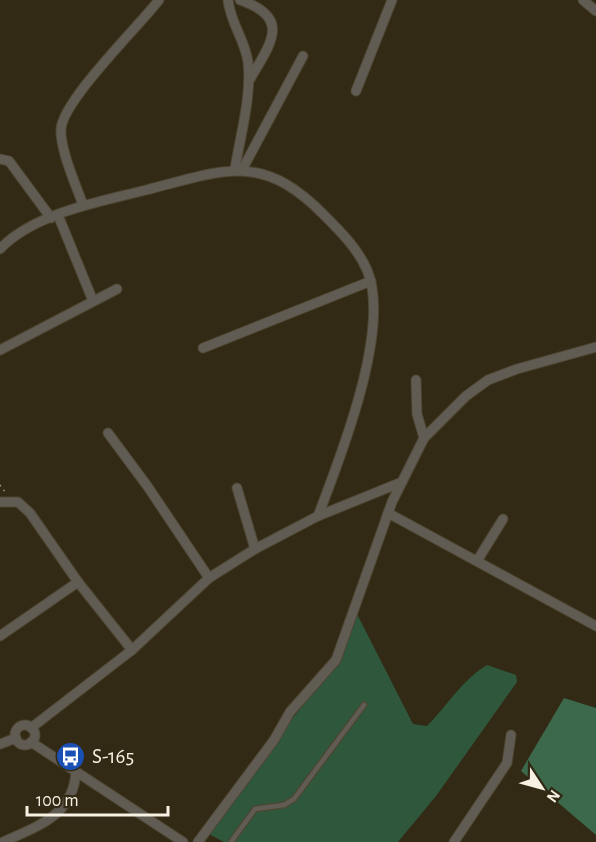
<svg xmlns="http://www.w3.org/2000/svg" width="596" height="842" viewBox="0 0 596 842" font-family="'Alegreya Sans',sans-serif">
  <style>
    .green { fill: #2e573c }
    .forest { fill: #3c694b }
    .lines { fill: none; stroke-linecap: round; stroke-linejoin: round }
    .lane-casing { stroke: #4e4632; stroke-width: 7 }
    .street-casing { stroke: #4e4632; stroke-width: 11 }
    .path { stroke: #9d9585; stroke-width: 1.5; stroke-dasharray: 1.5 4.5; stroke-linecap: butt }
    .lane { stroke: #615c53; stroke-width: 4.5 }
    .street { stroke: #615c53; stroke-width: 9 }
    .labels { text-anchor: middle; stroke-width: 4.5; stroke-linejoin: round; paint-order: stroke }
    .poi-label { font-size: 21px; fill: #f7f1e4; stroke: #332a15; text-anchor: start }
  </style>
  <rect width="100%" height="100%" fill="#332a15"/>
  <path class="green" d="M357 614 413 724 427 726C448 705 462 680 487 665L516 675 517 682 436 796 398 842H224L207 833 291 720 336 664Z"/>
  <polygon class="forest" points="564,698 596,708 596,835 521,771"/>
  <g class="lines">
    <defs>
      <polyline id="lane" points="231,842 255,809 284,805 294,799 364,705"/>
      <g id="street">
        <path d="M228 0C230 22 245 40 248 62 252 96 240 136 235 169"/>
        <path d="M240 0C293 18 270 44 249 81"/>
        <polyline points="583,0 596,11"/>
        <polyline points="356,91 392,0"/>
        <polyline points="0,159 9,161 51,218"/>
        <polyline points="242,170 303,56"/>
        <path d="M83 205C76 185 60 150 61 129 63 100 139 26 159 0"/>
        <polyline points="58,215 93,301"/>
        <path d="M0 249C34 213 100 202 146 190 224 170 262 151 325 216 341 232 358 249 367 270 392 328 340 458 318 516"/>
        <polyline points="203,348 371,281"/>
        <polyline points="0,350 117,289"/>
        <polyline points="416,380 417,414 424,438"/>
        <polyline points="108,433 148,487 209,578"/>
        <polyline points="237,488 255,549"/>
        <polyline points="0,502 18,502 30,513 78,582 132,650"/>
        <polyline points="388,513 596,626"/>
        <polyline points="477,561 503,519"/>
        <polyline points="0,636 78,582"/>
        <circle cx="25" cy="735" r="10"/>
        <polyline points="31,728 132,650 209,578 255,549 318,516 402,482"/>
        <polyline points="31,742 183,842"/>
        <polyline points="0,744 16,738"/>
        <path d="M3 842C38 826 74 815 76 771"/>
        <polyline points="198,842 274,740 290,712 336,660 392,502 424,438 466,396 488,380 517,369 596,347"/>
        <polyline points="454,842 507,763 511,735"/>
      </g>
    </defs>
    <use href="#lane" class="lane-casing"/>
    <use href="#street" class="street-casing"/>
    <polyline class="path" points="0,485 5,492"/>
    <use href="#lane" class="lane"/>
    <use href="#street" class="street"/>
  </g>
  <defs>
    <symbol id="bus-disc" viewBox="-11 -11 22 22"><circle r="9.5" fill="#1a4fb4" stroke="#332a15"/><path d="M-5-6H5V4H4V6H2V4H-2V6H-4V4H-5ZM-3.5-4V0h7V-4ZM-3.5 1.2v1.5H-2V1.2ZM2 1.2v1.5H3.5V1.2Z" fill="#fff"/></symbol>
  </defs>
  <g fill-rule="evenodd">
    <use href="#bus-disc" x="54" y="740" width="33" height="33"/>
  </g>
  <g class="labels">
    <g class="poi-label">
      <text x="92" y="763">S-165</text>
    </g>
  </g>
  <g transform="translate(542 788) rotate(126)" stroke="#332a15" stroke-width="4.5" paint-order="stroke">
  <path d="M0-4.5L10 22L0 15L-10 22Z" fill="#f7f1e4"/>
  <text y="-9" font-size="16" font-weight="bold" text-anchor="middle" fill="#f7f1e4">N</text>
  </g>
  <path d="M27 806v9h141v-9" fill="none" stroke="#f7f1e4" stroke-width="3"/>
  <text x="36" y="806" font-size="18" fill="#f7f1e4" stroke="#332a15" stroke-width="4.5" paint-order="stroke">100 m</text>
</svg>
